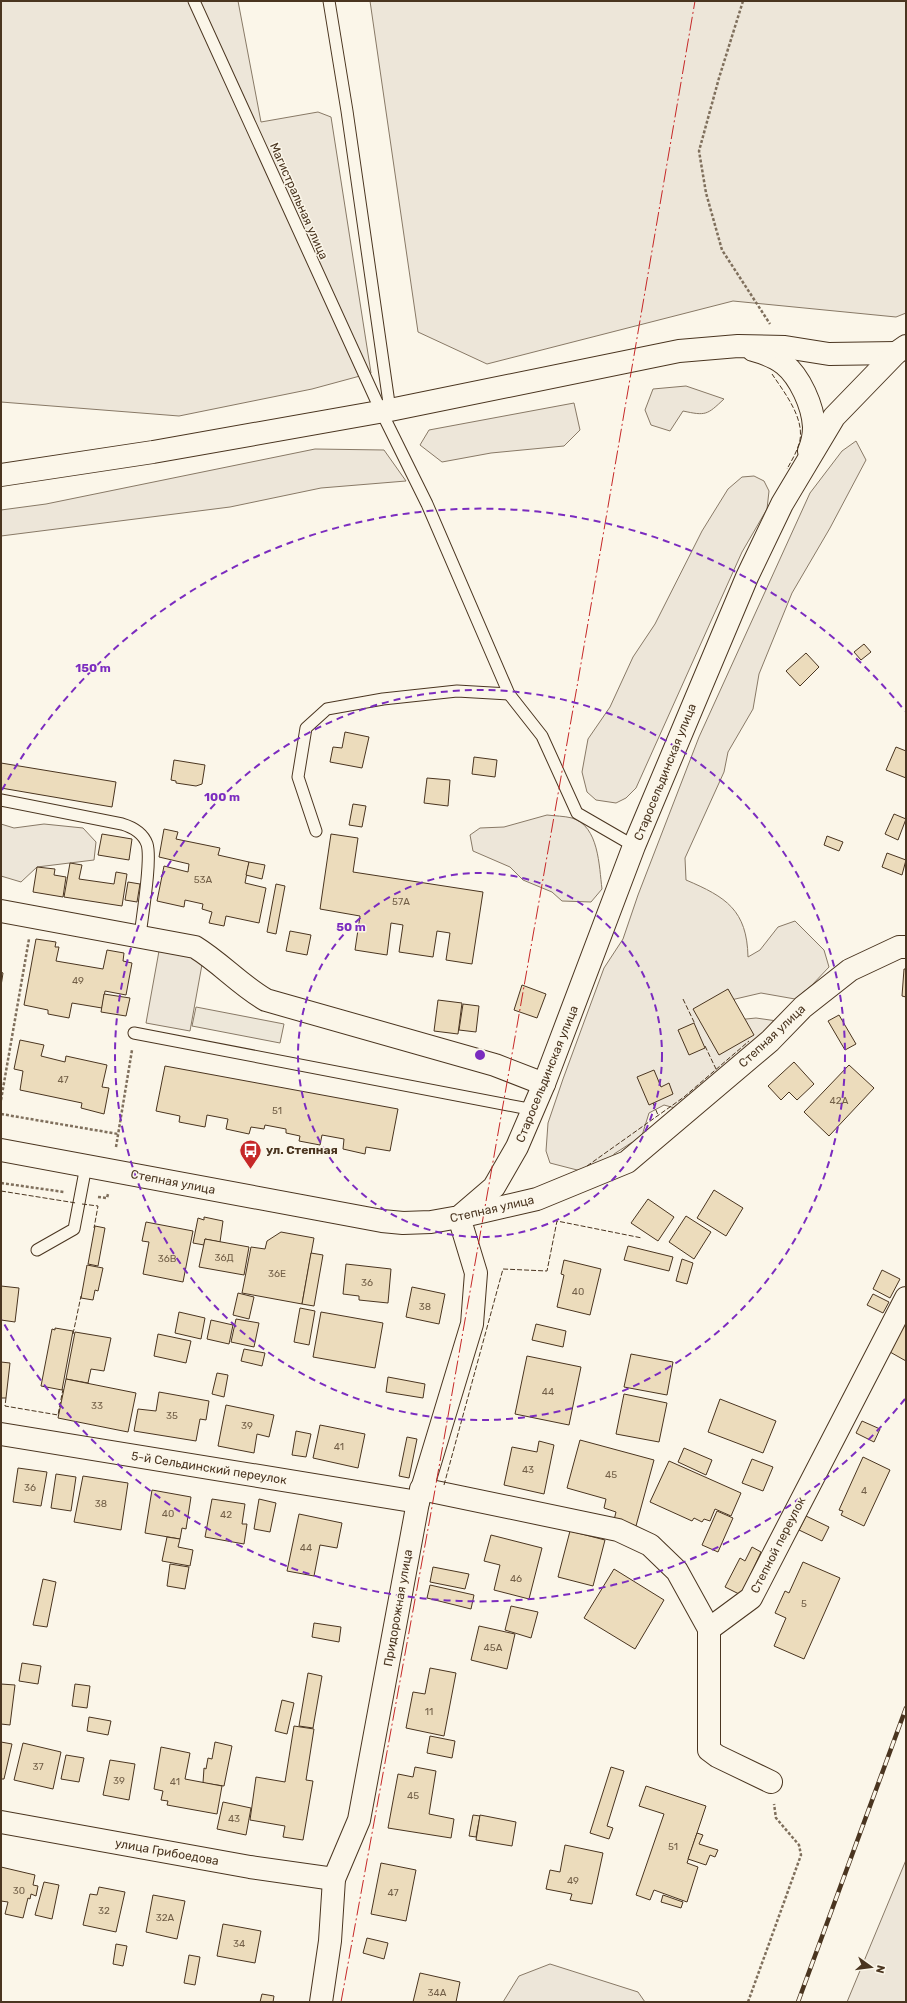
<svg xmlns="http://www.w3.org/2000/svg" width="907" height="2003" viewBox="0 0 907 2003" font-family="Rubik,sans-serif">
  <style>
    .green { fill: #ede6d9; stroke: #887966 }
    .parking { fill: #ede7d9; stroke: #887966 }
    .building { fill: #ecdcbc; stroke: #4a3520 }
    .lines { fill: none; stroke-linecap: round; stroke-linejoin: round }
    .lane-casing { stroke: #4a3520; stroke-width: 13 }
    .street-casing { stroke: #4a3520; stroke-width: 24 }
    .secondary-casing { stroke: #4a3520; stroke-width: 24 }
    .path { stroke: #7f6f5c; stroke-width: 2.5; stroke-dasharray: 3 2; stroke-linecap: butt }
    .lane { stroke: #fbf6e9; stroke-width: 11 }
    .street { stroke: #fbf6e9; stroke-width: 22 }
    .secondary { stroke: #fbf6e9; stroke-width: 22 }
    .rail-casing { stroke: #4a3520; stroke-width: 4.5 }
    .rail { stroke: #fbf6e9; stroke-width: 3; stroke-dasharray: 9; stroke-linecap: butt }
    .fence { stroke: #4a3520; stroke-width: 1; stroke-dasharray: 5 2; stroke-linecap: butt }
    .power { stroke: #c62828; stroke-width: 1; stroke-dasharray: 14 3 2 3; stroke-linecap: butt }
    .ring { fill: none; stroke: #7b2cbf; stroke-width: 2; stroke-dasharray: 7 5 }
    .labels { text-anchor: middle; stroke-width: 3; stroke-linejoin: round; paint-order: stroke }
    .number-label { font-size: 10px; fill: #725f47 }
    .street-label { font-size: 12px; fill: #4a3520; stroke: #fbf6e9 }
    .poi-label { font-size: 12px; font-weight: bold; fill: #4a3520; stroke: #fbf6e9; text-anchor: start }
    .centre { fill: #7b2cbf; stroke: #fbf6e9; stroke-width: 2 }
    .ring-label { font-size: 12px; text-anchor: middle; font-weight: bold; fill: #7b2cbf; stroke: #fbf6e9; stroke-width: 3; stroke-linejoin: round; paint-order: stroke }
  </style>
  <rect width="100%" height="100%" fill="#fbf6e9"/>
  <g class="green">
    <polygon points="1,1 238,1 261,122 318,112 331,117 371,373 312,389 179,416 1,402"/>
    <polygon points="370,1 906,1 906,313 896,317 733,301 487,364 418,332"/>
    <path d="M686 386 724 399C707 415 706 416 683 411L670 431 651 425 645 410 653 389Z"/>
    <polygon points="574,403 580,430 564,446 491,453 442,462 420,445 429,430"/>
    <path d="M856 441 866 460 830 528 792 593 759 674 753 709 728 752 724 772 685 858 686 880C726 897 747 910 748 957L760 950 778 927 795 921 824 950 829 967 812 985 795 999 761 993 731 1000 736 1020 756 1018 777 1021 682 1110 664 1105 649 1113 640 1142 631 1143 614 1154 611 1173 581 1171 550 1163 546 1151 548 1123 563 1079 604 968 623 939 638 895 699 737 810 493 842 451Z"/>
    <polygon points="315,449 384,450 406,481 321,488 230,507 1,536 1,510 46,504"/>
    <polygon points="754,476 764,481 769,491 767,509 742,552 636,788 626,798 616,803 596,800 587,792 582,772 588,739 610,707 633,657 655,624 702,531 728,489 742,477"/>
    <path d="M547 815C555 816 564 816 572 818 599 826 599 866 602 889L591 902 562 901 552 892 523 880 510 867 473 851 470 835 480 828 504 827Z"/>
    <polygon points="1,824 14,828 44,824 83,828 96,842 94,860 37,867 21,882 1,876"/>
    <polygon points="159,951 203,959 190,1031 146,1023"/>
    <polygon points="906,1860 906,2002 847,2002"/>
    <polygon points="550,1964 638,1992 645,2002 503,2002 519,1976"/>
  </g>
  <polygon class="parking" points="196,1007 284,1024 280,1043 192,1026"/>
  <g class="building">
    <polygon points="864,644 871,652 861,660 854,652"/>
    <polygon points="806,653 819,667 800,686 786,671"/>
    <polygon points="345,732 369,737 362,768 330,762 333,747 342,748"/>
    <polygon points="896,747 906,751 906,778 886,770"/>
    <polygon points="474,757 497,760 495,777 472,774"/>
    <polygon points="174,760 205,765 202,784 196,786 176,783 176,781 171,780"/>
    <polygon points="1,763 116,782 112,807 1,788"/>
    <polygon points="427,778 450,780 448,806 424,803"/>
    <polygon points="353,804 366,806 362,827 349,825"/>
    <polygon points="894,814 906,819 898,840 885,834"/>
    <polygon points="164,829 178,832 176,839 220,848 218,855 249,862 245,883 266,888 259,923 226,916 224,926 209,923 212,912 202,909 203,904 185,900 184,907 157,901 164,866 188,872 189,864 159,857"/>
    <polygon points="102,834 132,839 129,860 98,855"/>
    <polygon points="331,834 358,838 353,872 483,892 472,964 446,960 450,933 437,931 433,957 399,952 403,925 391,923 387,955 355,950 360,916 320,909"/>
    <polygon points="827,836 843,842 839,851 824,845"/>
    <polygon points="887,853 906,860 902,875 882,867"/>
    <polygon points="249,862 265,865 262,879 246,875"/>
    <polygon points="70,863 82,865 79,879 114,884 116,872 127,874 122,906 64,897"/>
    <polygon points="37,867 55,869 54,875 66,877 63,897 33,892"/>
    <polygon points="128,882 140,884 137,902 125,900"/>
    <polygon points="276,884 285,886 276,934 267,932"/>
    <polygon points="290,931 311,935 307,955 286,951"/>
    <polygon points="36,939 56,942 55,947 59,947 56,961 103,969 107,950 124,953 123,961 132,963 126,995 105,991 102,1008 72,1003 69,1018 48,1014 48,1010 24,1005"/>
    <polygon points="904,969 906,969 906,997 902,996"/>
    <polygon points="1,972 3,973 1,986"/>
    <polygon points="522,985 546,994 537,1018 514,1010"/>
    <polygon points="728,989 754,1035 719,1055 693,1009"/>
    <polygon points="104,994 130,998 126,1016 101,1012"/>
    <polygon points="438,1000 462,1003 458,1034 434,1031"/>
    <polygon points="463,1004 479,1006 476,1032 459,1030"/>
    <polygon points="839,1015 856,1044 845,1050 828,1021"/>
    <polygon points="694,1023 705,1048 689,1055 678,1030"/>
    <polygon points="20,1040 44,1045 41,1056 65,1062 66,1056 107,1065 102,1087 109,1088 104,1114 81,1108 82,1103 20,1090 23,1071 14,1069"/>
    <polygon points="794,1062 814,1084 797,1100 789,1092 781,1100 768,1086"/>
    <polygon points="849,1065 874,1088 829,1136 804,1112"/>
    <polygon points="165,1066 398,1109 390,1151 366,1147 365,1154 343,1149 344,1139 322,1135 320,1145 299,1141 300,1136 286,1133 286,1129 265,1125 264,1129 251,1127 249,1134 226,1129 228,1119 207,1115 205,1127 179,1122 180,1116 156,1111"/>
    <polygon points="654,1070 661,1087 669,1083 673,1094 649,1105 637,1077"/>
    <polygon points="714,1190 743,1208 726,1236 697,1218"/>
    <polygon points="648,1199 674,1217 658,1241 631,1223"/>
    <polygon points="686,1216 711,1232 694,1259 669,1242"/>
    <polygon points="204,1217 223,1221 220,1242 205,1239 204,1245 193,1243 198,1218 204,1220"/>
    <polygon points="146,1222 193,1231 183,1282 143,1274 149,1242 142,1241"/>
    <polygon points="95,1226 105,1228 98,1266 88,1264"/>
    <polygon points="281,1232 314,1238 302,1304 242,1293 251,1247 265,1249 267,1241"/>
    <polygon points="205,1239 249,1247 244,1275 199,1267"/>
    <polygon points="628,1246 673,1257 669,1271 624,1260"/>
    <polygon points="311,1253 323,1255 314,1306 302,1304"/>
    <polygon points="682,1259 693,1263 687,1284 676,1281"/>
    <polygon points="564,1260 601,1269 590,1315 557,1307 564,1275 561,1274"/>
    <polygon points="346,1264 391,1269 388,1303 359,1300 359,1296 343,1294"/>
    <polygon points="87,1265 103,1268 98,1291 95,1290 93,1300 81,1298"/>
    <polygon points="882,1270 900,1279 890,1298 873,1289"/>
    <polygon points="1,1286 19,1288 15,1322 1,1320"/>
    <polygon points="412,1287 445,1294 439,1324 406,1317"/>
    <polygon points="238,1293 254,1297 249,1319 233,1315"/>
    <polygon points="873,1294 889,1302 883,1313 867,1305"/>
    <polygon points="300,1308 315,1311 309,1345 294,1342"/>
    <polygon points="179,1312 205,1318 201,1339 175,1333"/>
    <polygon points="321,1312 383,1323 375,1368 313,1357"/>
    <polygon points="236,1319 259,1323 254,1347 231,1342"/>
    <polygon points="211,1320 233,1325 229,1344 207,1339"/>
    <polygon points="906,1320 906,1361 890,1352"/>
    <polygon points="536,1324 566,1331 563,1347 532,1340"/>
    <polygon points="55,1328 73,1331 62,1390 41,1386 52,1329 55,1330"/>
    <polygon points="75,1332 111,1338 104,1371 91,1369 88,1383 66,1379"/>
    <polygon points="158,1334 191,1341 186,1363 154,1356"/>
    <polygon points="244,1349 265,1353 262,1366 241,1361"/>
    <polygon points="631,1354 673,1362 667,1395 624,1387"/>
    <polygon points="527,1356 581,1367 569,1425 515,1414"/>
    <polygon points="1,1362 10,1363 6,1398 1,1398"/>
    <polygon points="217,1373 228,1375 224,1397 212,1394"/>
    <polygon points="388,1377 425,1384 423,1398 386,1392"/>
    <polygon points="66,1379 136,1393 128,1432 58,1418"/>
    <polygon points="159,1392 209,1401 206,1420 200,1419 196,1441 134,1431 138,1409 156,1411"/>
    <polygon points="624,1394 667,1403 659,1442 616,1434"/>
    <polygon points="720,1399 776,1421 763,1453 708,1432"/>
    <polygon points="226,1405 274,1415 269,1437 257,1434 254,1453 218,1446"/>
    <polygon points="862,1421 880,1429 874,1442 856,1433"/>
    <polygon points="320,1425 365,1434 358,1468 313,1458"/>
    <polygon points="296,1431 311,1434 306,1457 292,1455"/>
    <polygon points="407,1437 417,1439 409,1478 399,1476"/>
    <polygon points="580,1440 654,1460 636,1526 614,1520 616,1512 604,1508 606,1499 567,1488"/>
    <polygon points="539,1441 554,1445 544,1494 504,1485 512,1447 537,1452"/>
    <polygon points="684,1448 712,1460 706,1475 678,1462"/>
    <polygon points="863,1457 890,1470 864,1526 841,1515 843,1511 839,1510"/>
    <polygon points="752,1459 773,1467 763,1491 742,1483"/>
    <polygon points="669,1461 741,1493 731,1516 715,1509 710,1521 704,1519 702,1522 694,1518 692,1521 650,1502"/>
    <polygon points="18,1468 47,1472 41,1506 13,1502"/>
    <polygon points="56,1474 76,1477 71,1511 51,1508"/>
    <polygon points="83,1476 128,1483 121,1530 74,1522"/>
    <polygon points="152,1490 191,1497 186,1529 182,1528 180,1539 145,1533"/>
    <polygon points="212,1499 245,1504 242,1524 247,1524 244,1544 205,1537"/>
    <polygon points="259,1499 276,1503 270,1532 254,1529"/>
    <polygon points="717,1511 733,1518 718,1552 702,1545"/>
    <polygon points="299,1514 342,1523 337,1548 320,1545 314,1576 287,1571"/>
    <polygon points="806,1516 829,1527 822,1541 799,1530"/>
    <polygon points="570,1531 605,1540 593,1586 558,1577"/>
    <polygon points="491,1535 542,1548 529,1599 494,1590 500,1565 484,1561"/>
    <polygon points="167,1537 180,1539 178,1547 193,1550 190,1566 162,1561"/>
    <polygon points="752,1547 761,1552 741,1595 725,1587 740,1558 745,1561"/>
    <polygon points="803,1562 840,1578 804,1659 774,1646 786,1618 775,1613 785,1591 789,1593"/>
    <polygon points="170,1564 189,1567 185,1589 167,1586"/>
    <polygon points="433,1567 469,1574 465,1589 430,1582"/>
    <polygon points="614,1569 664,1600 635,1649 584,1618"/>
    <polygon points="43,1579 56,1582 47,1627 33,1625"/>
    <polygon points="430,1585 474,1595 471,1609 427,1598"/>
    <polygon points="511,1606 538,1612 531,1638 505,1630"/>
    <polygon points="314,1623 341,1627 339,1642 312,1637"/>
    <polygon points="479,1626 515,1634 507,1669 471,1660"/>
    <polygon points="22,1663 41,1666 38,1684 19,1681"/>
    <polygon points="430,1668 456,1673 444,1736 406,1728 413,1692 425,1694"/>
    <polygon points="308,1673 322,1676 313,1728 299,1726"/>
    <polygon points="1,1684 15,1685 10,1725 1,1724"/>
    <polygon points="75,1684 90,1686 87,1708 72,1706"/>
    <polygon points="282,1700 294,1703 287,1734 275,1731"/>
    <polygon points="89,1717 111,1721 108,1735 87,1731"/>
    <polygon points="294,1726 314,1729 306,1780 313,1781 303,1840 283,1837 285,1826 250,1820 256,1777 285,1782"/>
    <polygon points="430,1736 455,1741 452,1758 427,1753"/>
    <polygon points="1,1742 12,1744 4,1779 1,1779"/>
    <polygon points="215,1742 232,1746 224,1786 203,1783 204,1768 206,1769 208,1758 212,1759"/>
    <polygon points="23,1743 61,1752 53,1789 14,1780"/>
    <polygon points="161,1747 190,1753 185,1779 222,1786 217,1814 167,1805 168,1801 161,1800 163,1791 154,1789"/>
    <polygon points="66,1755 84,1758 79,1782 61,1779"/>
    <polygon points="110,1760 135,1764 129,1800 103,1795"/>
    <polygon points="415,1767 436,1771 429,1814 454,1819 451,1838 388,1828 398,1774 413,1777"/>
    <polygon points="611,1767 624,1771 607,1826 613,1828 609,1839 590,1833"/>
    <polygon points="646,1786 706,1806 687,1863 698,1867 687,1902 654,1890 650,1900 636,1895 664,1814 639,1806"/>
    <polygon points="223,1802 251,1808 246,1835 217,1829"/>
    <polygon points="473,1815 480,1816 476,1837 469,1836"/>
    <polygon points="480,1815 516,1822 512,1846 476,1840"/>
    <polygon points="697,1833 703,1835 699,1844 718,1850 715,1857 710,1855 706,1865 688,1859"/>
    <polygon points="565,1845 603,1853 592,1904 570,1900 572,1894 546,1889 550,1870 560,1872"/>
    <polygon points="381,1863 416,1870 406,1921 371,1914"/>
    <polygon points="1,1867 35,1875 33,1885 38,1886 36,1896 31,1894 30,1899 28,1898 23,1918 5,1914 8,1902 1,1901"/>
    <polygon points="44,1882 59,1885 52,1919 35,1915"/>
    <polygon points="99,1887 125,1892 116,1932 83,1925 90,1894 97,1895"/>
    <polygon points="153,1895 185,1901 177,1939 146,1932"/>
    <polygon points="663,1895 683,1902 681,1908 661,1902"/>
    <polygon points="223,1924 261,1931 255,1963 217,1956"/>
    <polygon points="367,1938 388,1943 384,1959 363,1953"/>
    <polygon points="116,1944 127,1946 123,1966 113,1964"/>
    <polygon points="189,1955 200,1957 195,1985 184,1983"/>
    <polygon points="420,1973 460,1982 456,2002 413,2002"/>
    <polygon points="262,1994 274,1996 273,2002 260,2002"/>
  </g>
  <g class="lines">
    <defs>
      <g id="lane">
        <polyline points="194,1 381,411 427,504 509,694 542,736 577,813 634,846"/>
        <polyline points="329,1 347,111 390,410"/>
        <path d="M1 800 122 824C132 827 143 833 147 844 152 860 142 917 140 936"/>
        <polyline points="316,831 298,777 306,728 327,709 383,699 457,691 509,694"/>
        <polyline points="134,1033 534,1110"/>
        <polyline points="37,1250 74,1229 86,1166"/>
      </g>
      <g id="street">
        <path d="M1 911 195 947C221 963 240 985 266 1000L495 1065 544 1084"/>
        <polyline points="1,1434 418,1502"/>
        <polyline points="421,1489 618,1530 650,1545 677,1571 709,1629"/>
        <polyline points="771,1782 717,1756 709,1750 709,1629 751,1598 906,1298"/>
        <polyline points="1,1822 250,1867 334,1879"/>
        <polyline points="321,2002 330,1941 334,1879 359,1820 418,1502 472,1324 476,1273 459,1217 537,1199 627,1162 770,1041 803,1007 850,970 899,947 906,947"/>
      </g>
      <g id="secondary">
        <path d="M753 350C764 353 775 357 784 364 800 377 813 406 814 427 814 435 812 444 809 451"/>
        <polyline points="1,475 153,452 390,410 679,351 738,346 785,347 829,354 896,353"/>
        <polyline points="1,1150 382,1221 403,1223 431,1222 459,1217 494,1187 517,1147 544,1084 634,846 747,577 782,504 834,417 896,353 906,346"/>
      </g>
    </defs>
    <use href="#lane" class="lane-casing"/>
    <use href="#street" class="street-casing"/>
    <use href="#secondary" class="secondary-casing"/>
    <g class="path">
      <polyline points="743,1 719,78 699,151 706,193 722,250 770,324"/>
      <polyline points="1,1100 29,939"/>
      <polyline points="1,1114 118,1134"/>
      <polyline points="116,1147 132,1050"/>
      <polyline points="1,1183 64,1192"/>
      <polyline points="98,1197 107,1198 108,1194"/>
      <polyline points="748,2002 801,1855 799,1845 776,1818 774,1804"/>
    </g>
    <use href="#lane" class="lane"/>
    <use href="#street" class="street"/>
    <use href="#secondary" class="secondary"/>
    <defs>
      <polyline id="rail" points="798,2002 906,1708"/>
    </defs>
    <use href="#rail" class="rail-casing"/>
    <use href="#rail" class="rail"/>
    <g class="fence">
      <path d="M772 374C784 392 804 417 800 440 798 450 792 460 787 469"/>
      <polyline points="683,999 695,1024"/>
      <polyline points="705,1046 716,1069"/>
      <polyline points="653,1103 658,1115"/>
      <polyline points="587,1166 684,1097 749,1041"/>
      <polyline points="1,1191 76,1203"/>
      <polyline points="82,1204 98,1206 94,1228"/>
      <polyline points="73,1334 81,1296"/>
      <polyline points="6,1398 5,1406 58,1415 63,1389"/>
      <polyline points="444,1485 503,1269 547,1271 557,1221 642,1238"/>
    </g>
    <polyline class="power" points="341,2002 430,1518 578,681 695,1"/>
  </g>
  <g class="ring">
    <circle cx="480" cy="1055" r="182"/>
    <circle cx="480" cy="1055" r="365"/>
    <path d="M905 1399A547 547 0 0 1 2 1320M2 790A547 547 0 0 1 905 711"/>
  </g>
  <defs>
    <symbol id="bus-pin" viewBox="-11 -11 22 30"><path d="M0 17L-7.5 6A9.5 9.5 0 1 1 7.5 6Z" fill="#c62828" stroke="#fbf6e9"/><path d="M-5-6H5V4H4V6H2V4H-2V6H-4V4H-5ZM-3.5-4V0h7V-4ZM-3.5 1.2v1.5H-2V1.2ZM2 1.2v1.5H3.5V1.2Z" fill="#fff"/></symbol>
  </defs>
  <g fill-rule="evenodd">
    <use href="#bus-pin" x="238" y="1138" width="25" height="34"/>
  </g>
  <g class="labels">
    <g class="number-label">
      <text x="203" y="883">53А</text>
      <text x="401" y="905">57А</text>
      <text x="78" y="984">49</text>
      <text x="63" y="1083">47</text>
      <text x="839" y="1104">42A</text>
      <text x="277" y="1114">51</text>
      <text x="224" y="1261">36Д</text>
      <text x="167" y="1262">36В</text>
      <text x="277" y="1277">36Е</text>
      <text x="367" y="1286">36</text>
      <text x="578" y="1295">40</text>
      <text x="425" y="1310">38</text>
      <text x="548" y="1395">44</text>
      <text x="97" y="1409">33</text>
      <text x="172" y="1419">35</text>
      <text x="247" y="1429">39</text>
      <text x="339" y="1450">41</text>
      <text x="528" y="1473">43</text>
      <text x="611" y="1478">45</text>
      <text x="30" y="1491">36</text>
      <text x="864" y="1494">4</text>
      <text x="101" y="1507">38</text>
      <text x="168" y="1517">40</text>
      <text x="226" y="1518">42</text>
      <text x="306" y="1551">44</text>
      <text x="516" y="1582">46</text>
      <text x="804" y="1607">5</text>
      <text x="493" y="1651">45А</text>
      <text x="429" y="1715">11</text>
      <text x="38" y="1770">37</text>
      <text x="119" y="1784">39</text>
      <text x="175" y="1785">41</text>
      <text x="413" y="1799">45</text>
      <text x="234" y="1822">43</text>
      <text x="673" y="1850">51</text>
      <text x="573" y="1884">49</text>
      <text x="19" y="1894">30</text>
      <text x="393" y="1896">47</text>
      <text x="104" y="1914">32</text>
      <text x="165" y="1921">32А</text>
      <text x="239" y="1947">34</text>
      <text x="437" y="1996">34А</text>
    </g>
    <g class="street-label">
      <text transform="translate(299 201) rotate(66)" y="4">Магистральная улица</text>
      <text transform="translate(665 772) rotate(-68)" y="4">Старосельдинская улица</text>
      <text transform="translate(772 1036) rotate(-43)" y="4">Степная улица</text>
      <text transform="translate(547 1074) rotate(-68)" y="4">Старосельдинская улица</text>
      <text transform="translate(173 1182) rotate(11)" y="4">Степная улица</text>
      <text transform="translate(492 1209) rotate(-13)" y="4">Степная улица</text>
      <text transform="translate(209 1468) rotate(9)" y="4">5-й Сельдинский переулок</text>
      <text transform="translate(778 1545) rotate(-63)" y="4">Степной переулок</text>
      <text transform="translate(398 1608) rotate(-80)" y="4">Придорожная улица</text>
      <text transform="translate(167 1852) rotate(10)" y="4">улица Грибоедова</text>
    </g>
    <g class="poi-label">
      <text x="266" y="1154">ул. Степная</text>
    </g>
  </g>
  <circle cx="480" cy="1055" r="6" class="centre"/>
  <g class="ring-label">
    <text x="93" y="672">150 m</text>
    <text x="222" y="801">100 m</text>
    <text x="351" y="931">50 m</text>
  </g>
  <rect width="907" height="2003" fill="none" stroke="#4a3520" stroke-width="4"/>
  <g transform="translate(871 1967) rotate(104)" stroke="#fbf6e9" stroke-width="3" paint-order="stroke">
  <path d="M0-3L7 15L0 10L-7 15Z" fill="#4a3520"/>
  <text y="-6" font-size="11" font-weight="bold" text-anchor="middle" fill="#4a3520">N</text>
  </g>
</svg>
